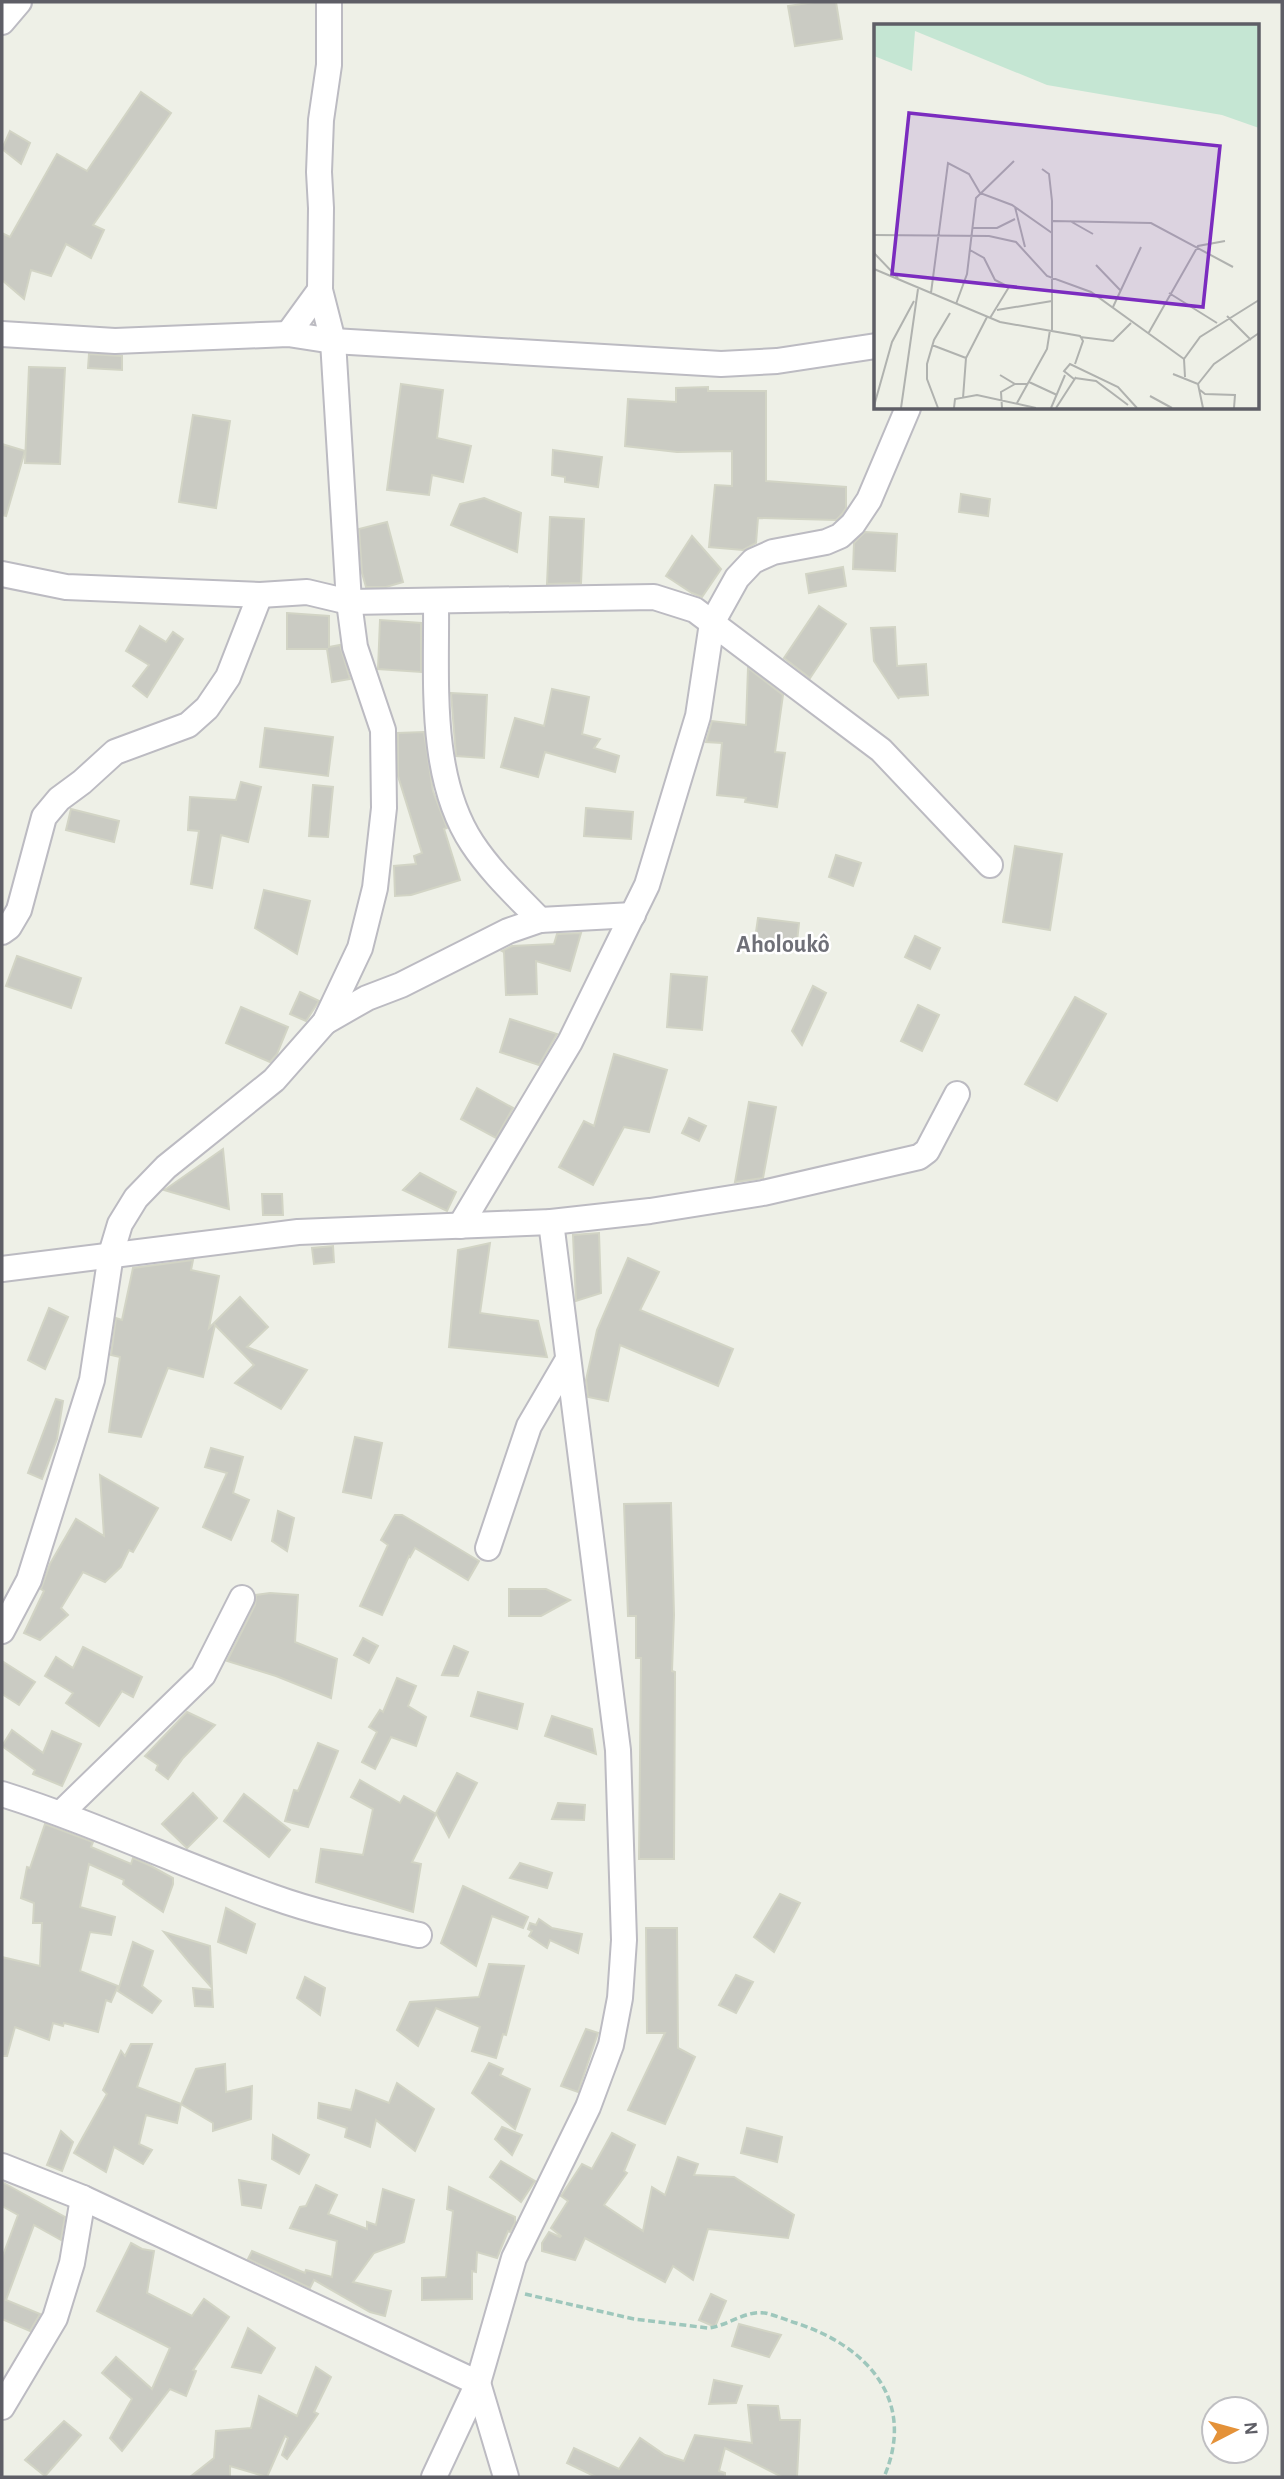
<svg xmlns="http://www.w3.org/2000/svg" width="1284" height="2479" viewBox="0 0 1284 2479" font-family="'Alegreya Sans',sans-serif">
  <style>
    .building { fill: #cacbc3; stroke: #d2d4c5; stroke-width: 2 }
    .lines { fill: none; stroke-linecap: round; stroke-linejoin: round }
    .street-casing { stroke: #bcbbc2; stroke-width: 28 }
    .path { stroke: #9ec7bc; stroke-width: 3.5; stroke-dasharray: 7 3.5; stroke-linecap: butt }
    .street { stroke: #fff; stroke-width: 24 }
    .labels { text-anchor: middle; stroke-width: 5; stroke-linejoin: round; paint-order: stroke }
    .quarter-label { font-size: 24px; font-weight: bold; fill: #6f7078; stroke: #fff }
    .inset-road { fill: none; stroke: #b0b2af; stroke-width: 2 }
    .view { fill: #7b2cbf; fill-opacity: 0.15; stroke: #7b2cbf; stroke-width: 3.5 }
    .inset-edge { fill: none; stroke: #5e5e66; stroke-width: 3.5 }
  </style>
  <rect width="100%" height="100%" fill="#eef0e7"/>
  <g class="building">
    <polygon points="815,2 836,2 842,39 795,46 788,6"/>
    <polygon points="141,92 171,113 93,225 104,230 91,258 66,244 51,276 31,270 24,299 2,280 2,233 10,237 57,154 87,171"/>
    <polygon points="10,131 30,143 21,164 2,149"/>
    <polygon points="89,354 122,356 122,370 88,368"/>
    <polygon points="29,367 65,368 60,464 25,463"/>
    <polygon points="401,384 443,390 437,438 471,446 463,482 432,475 429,495 387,490"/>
    <polygon points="708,387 708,391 766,391 766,481 846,487 846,508 842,514 836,520 758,518 756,543 743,550 709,547 715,485 732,486 732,451 677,452 625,446 628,399 676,402 676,388"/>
    <polygon points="193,415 230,421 216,508 179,502"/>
    <polygon points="2,444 25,451 6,516 2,515"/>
    <polygon points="553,450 602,457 598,487 565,482 565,477 552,475"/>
    <polygon points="961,494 990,499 988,516 959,512"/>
    <polygon points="484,498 521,513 517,552 451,525 460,504"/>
    <polygon points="550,517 584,519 581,583 547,584"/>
    <polygon points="387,522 403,582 386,587 366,587 362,573 359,529"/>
    <polygon points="865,532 897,534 895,571 853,569 854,543"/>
    <polygon points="692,536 721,569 702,597 692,593 666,576"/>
    <polygon points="843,567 846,586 809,593 806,574"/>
    <polygon points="819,606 846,624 810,678 784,658"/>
    <polygon points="287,613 329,616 329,647 340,645 350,679 332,682 327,649 287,649"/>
    <polygon points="380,620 421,623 421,672 378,669"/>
    <polygon points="140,626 166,642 173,632 183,639 147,697 133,686 149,665 126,651"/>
    <polygon points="895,627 897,666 926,664 928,695 898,697 899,699 874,661 871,628"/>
    <polygon points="748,668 783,695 775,752 785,753 777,807 745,802 746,798 717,795 722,743 706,742 712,721 746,725"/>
    <polygon points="552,689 589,697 582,734 600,739 594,748 619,756 615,772 545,752 538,777 501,767 515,718 544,726"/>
    <polygon points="451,693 487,695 484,758 456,756"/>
    <polygon points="265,728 333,737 328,776 260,767"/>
    <polygon points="424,732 433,791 447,828 444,829 460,880 411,895 395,896 394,866 416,864 414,856 422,853 398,776 398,733"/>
    <polygon points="241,782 261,787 248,842 221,835 212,888 191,884 199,831 188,830 190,797 236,800"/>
    <polygon points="313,785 333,787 328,837 309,836"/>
    <polygon points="586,808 633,812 631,839 584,836"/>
    <polygon points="71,809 119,821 114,842 66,830"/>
    <polygon points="1015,846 1062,854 1050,930 1003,922"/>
    <polygon points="836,855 861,863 853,886 829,877"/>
    <polygon points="264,890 310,901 297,954 255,928"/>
    <polygon points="758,918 799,923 796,951 754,946"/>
    <polygon points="581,933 570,971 536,961 537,994 506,995 504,952 502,951 512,946 554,944 557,934"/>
    <polygon points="915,936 940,948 930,969 905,957"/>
    <polygon points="17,956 81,978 71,1008 6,986"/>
    <polygon points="671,974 707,977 702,1030 667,1027"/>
    <polygon points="813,986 826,993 802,1045 792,1031"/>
    <polygon points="300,992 319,1001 306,1021 290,1014"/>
    <polygon points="1075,997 1106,1014 1057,1101 1025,1084"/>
    <polygon points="918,1005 939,1015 922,1051 901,1041"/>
    <polygon points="241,1007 288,1027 277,1054 270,1062 226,1043"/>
    <polygon points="510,1019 557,1034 539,1065 500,1052"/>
    <polygon points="614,1054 667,1070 649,1132 624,1127 593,1185 559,1167 584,1121 594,1126"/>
    <polygon points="477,1088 513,1108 496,1138 461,1119"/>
    <polygon points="749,1102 776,1107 763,1178 735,1182"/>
    <polygon points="689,1118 706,1126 699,1141 682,1133"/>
    <polygon points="223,1149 229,1209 164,1190 166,1189"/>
    <polygon points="420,1173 456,1192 447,1211 403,1190"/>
    <polygon points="262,1194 282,1194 283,1215 263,1215"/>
    <polygon points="599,1233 601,1293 576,1301 573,1235"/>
    <polygon points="490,1243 480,1313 538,1321 547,1357 449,1347 458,1250"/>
    <polygon points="333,1246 334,1262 314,1264 312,1248"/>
    <polygon points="628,1258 659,1272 640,1310 733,1349 718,1386 620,1345 608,1401 588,1397 586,1380 597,1330"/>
    <polygon points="193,1260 191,1270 219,1276 209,1328 240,1297 268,1327 247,1347 307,1370 281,1409 235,1383 254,1365 215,1325 203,1377 168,1368 141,1437 109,1432 120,1357 111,1355 116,1318 122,1320 133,1268"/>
    <polygon points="49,1308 68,1317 45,1369 28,1360"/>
    <polygon points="56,1399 63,1401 57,1439 42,1479 28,1473"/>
    <polygon points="355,1437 382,1443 371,1498 343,1492"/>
    <polygon points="211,1448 243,1457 233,1493 249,1500 231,1540 203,1527 227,1473 205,1467"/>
    <polygon points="100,1475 158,1508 133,1552 129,1550 121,1567 105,1582 83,1572 61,1608 68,1615 40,1640 24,1633 44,1591 41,1589 50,1564 76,1519 104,1536"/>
    <polygon points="671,1503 674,1615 672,1671 675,1672 674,1859 639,1859 641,1658 636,1658 636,1616 628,1616 624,1504"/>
    <polygon points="278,1511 294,1518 287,1551 272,1541"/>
    <polygon points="395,1515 402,1515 426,1529 479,1561 468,1580 415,1548 410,1557 409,1556 382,1615 360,1606 388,1545 381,1540"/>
    <polygon points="509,1589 546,1589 570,1600 541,1616 509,1616"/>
    <polygon points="270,1593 298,1595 295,1642 337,1659 331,1698 276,1676 227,1661 255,1605 256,1595"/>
    <polygon points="363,1638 378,1646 369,1663 354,1655"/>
    <polygon points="454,1646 468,1652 458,1676 442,1675"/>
    <polygon points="83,1647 142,1677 133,1697 122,1691 99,1726 66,1703 73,1693 45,1676 56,1657 73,1668"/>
    <polygon points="2,1661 35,1682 19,1705 2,1694"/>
    <polygon points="397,1678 416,1686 408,1706 426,1717 416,1746 391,1737 375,1769 362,1762 377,1732 369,1727 380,1710 383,1712"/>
    <polygon points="478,1692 523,1704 517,1729 471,1716"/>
    <polygon points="187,1712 215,1725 183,1758 168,1779 156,1770 158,1765 145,1756"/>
    <polygon points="552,1716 592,1729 596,1754 545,1736"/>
    <polygon points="12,1730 43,1753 52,1731 81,1744 62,1786 33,1774 35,1770 2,1746"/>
    <polygon points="318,1743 338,1751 308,1827 285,1821 294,1790 298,1791"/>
    <polygon points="457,1773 477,1783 449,1837 436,1813"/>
    <polygon points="360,1780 400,1803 404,1796 436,1814 412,1862 421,1864 413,1912 316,1882 321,1849 363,1855 373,1809 351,1797"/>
    <polygon points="193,1793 217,1818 187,1848 162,1824"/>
    <polygon points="244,1794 290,1830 269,1857 224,1821"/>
    <polygon points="558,1803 585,1805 584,1820 552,1819"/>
    <polygon points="45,1824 93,1842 91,1847 131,1864 133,1858 149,1865 173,1878 173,1884 163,1912 123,1884 124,1880 89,1864 80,1907 115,1917 111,1935 90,1932 80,1971 118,1986 111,2002 106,2000 98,2032 64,2023 63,2026 53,2023 49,2040 15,2027 7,2056 2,2056 2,1957 40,1966 42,1923 33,1923 34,1903 21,1898 27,1867 30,1868"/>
    <polygon points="520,1863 552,1873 547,1888 510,1878"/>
    <polygon points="463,1886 528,1917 523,1928 492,1916 476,1966 441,1943"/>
    <polygon points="780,1894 800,1903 774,1952 754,1937"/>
    <polygon points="226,1908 255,1924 246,1953 218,1942"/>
    <polygon points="539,1919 552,1928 582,1934 578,1953 550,1940 547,1948 529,1936 532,1931 528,1929 530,1923 536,1925"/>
    <polygon points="646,1928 677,1928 678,2048 695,2057 665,2124 628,2110 665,2033 647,2033"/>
    <polygon points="164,1932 210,1946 212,1988 190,1963"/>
    <polygon points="133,1942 153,1951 142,1986 161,2001 152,2013 118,1991"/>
    <polygon points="489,1964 524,1966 506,2035 503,2034 496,2058 472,2051 480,2027 436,2008 418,2046 397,2030 410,2002 479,1997"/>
    <polygon points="736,1975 753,1982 736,2013 719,2005"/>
    <polygon points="305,1977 325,1988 320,2015 297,1998"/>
    <polygon points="193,1988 212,1990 213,2007 195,2006"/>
    <polygon points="586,2029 598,2033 578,2092 561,2086"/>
    <polygon points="131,2044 152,2044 137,2087 181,2104 177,2123 146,2115 139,2144 152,2150 143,2164 114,2147 106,2172 74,2153 107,2094 103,2090 121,2051 125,2056"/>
    <polygon points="489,2063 503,2069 500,2075 530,2089 515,2129 472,2093"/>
    <polygon points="225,2064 226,2092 252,2086 251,2119 213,2131 213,2123 181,2104 196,2069"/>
    <polygon points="397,2083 434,2109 415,2151 376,2120 370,2147 345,2137 347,2128 318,2118 319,2103 351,2110 356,2090 389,2103"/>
    <polygon points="502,2127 522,2135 512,2155 495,2139"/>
    <polygon points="747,2128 782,2137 777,2162 741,2153"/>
    <polygon points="61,2131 73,2142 62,2171 47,2165"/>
    <polygon points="612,2133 635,2145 624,2171 627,2173 604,2205 643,2231 652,2187 665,2195 678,2157 698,2164 694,2175 734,2177 794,2215 788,2238 708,2229 693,2280 673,2266 665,2282 585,2238 575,2260 542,2251 542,2243 549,2232 560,2237 561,2236 551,2228 568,2201 561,2196 582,2164 592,2169"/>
    <polygon points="273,2135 309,2155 299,2174 272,2159"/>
    <polygon points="501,2161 535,2181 521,2202 490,2177"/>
    <polygon points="239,2180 266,2185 261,2208 242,2205"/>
    <polygon points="2,2182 65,2217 61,2240 34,2225 6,2300 40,2314 30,2331 2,2319 2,2258 18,2215 2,2206"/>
    <polygon points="316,2185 337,2195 328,2214 367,2229 367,2222 376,2225 383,2189 414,2200 404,2242 374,2253 353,2282 391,2291 385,2316 370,2312 314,2280 310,2288 248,2259 252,2251 305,2273 306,2270 332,2277 337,2241 290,2228 300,2207 306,2206"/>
    <polygon points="449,2187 515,2217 515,2223 510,2232 508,2231 497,2258 477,2252 476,2272 472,2271 472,2299 422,2300 422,2278 446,2277 453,2211 447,2209"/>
    <polygon points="131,2243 142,2249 154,2251 147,2293 192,2316 204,2299 229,2317 193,2370 196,2371 186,2396 170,2389 122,2451 110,2438 132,2399 102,2373 116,2357 152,2389 170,2348 97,2311"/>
    <polygon points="711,2294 726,2301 715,2327 699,2320"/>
    <polygon points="739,2324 781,2335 769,2357 732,2346"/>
    <polygon points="248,2328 275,2348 261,2373 232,2367"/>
    <polygon points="316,2367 331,2377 314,2412 318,2414 287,2459 282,2455 288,2438 285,2436 267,2477 230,2466 230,2477 190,2477 214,2458 216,2431 251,2428 259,2396 297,2416"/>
    <polygon points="714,2380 742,2386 736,2403 709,2404"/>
    <polygon points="748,2405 778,2406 780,2420 800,2420 797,2477 782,2477 725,2448 719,2471 725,2473 725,2477 596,2477 567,2463 574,2448 619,2469 640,2438 665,2455 684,2461 695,2435 752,2443"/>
    <polygon points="64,2421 81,2435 45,2476 25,2460"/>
  </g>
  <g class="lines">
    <defs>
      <g id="street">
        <polyline points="2,22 19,2"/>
        <polyline points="2,334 115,341 288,334 333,341 721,364 777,361 876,346"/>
        <polyline points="288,334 320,290"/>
        <polyline points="2,574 66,587 260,595 307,592 349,602 654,597 695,610 881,750 990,865"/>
        <path d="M436 602C437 679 428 776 472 843 491 872 516 895 540 920"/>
        <polyline points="2,932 9,927 19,910 44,817 59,799 82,782 115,752 188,725 207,708 228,677 260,595"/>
        <polyline points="325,1022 367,998 401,985 508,931 540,920 633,915"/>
        <polyline points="460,1226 570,1042 647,885 698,716 712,623 737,578 753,561 773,552 826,542 840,536 853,524 869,500 908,408"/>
        <polyline points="2,1269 298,1232 551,1222 650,1211 763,1193 919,1157 927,1151 957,1094"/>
        <polyline points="488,1548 529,1426 567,1361"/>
        <polyline points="2,1631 29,1580 92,1380 111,1254 120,1224 136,1198 166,1167 274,1080 325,1022 360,948 375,888 384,808 383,730 355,647 349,602 333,341 320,290 321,208 319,172 321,120 329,65 329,2"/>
        <path d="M2 1794C94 1823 182 1865 273 1897 320 1914 370 1924 419 1935"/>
        <polyline points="61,1813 203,1675 242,1598"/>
        <polyline points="2,2166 83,2198 478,2383 506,2477"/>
        <polyline points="2,2407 55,2318 72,2263 83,2198"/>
        <polyline points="434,2477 478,2383 514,2258 588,2107 611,2045 620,1998 624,1940 618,1750 551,1222"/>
      </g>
    </defs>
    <use href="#street" class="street-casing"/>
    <path class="path" d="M525 2294 634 2319 708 2328C728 2326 745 2310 765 2313 775 2315 786 2320 796 2323 867 2346 917 2400 884 2477"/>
    <use href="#street" class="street"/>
  </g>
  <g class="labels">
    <g class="quarter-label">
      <text x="783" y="952">Aholoukô</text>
    </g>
  </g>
  <g transform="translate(874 24)">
    <rect width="385" height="385" fill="#eef0e7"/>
    <path d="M0 1H385V104L348 91 173 61 41 7 38 47 0 32Z" fill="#c5e6d3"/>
    <path class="inset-road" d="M168 145 175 150 178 177V306M141 183 151 223M179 197 277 199 359 243M196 197 219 210M99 204H123L141 195M0 211 115 212 142 218 173 252 217 268 310 335M96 226 110 234 121 256 135 263 116 294M0 229 24 254M222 241 247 267M0 245 126 298 206 312 209 317 201 340M57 269 74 139 95 150 106 169 138 181 178 209M295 269 343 299M82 280 93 250 102 174 140 137M239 283 267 223M123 286 178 277M353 292 377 316M274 310 324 222 351 217M206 313 239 317 257 299M58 321 92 334M299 350 324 360 329 384M126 351 141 360H153M311 353 310 335 326 313 385 276M201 354 222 357 254 381M200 355 190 347 196 340 244 363 263 384M155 358 183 371M324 360 340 340 385 309M326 366 331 370 361 371 360 384M276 372 298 384M89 374 92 334 113 293M143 379 173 325 176 306M0 382 18 318 40 277M27 384 44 265M64 384 53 355V340L60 316 76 289M80 384 81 375 103 371 162 384M128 384 127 368 141 360M177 384 191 351M182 384 202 353"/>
    <path class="view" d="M35 89 346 122 329 283 18 250Z"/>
    <rect width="385" height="385" class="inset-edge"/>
  </g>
  <rect width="1284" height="2479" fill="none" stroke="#5e5e66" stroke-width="7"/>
  <g transform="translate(1235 2430) rotate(84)"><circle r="33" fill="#ffffff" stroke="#bfbfc2" stroke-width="2"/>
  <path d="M0-5L12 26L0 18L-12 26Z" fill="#e49239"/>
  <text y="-10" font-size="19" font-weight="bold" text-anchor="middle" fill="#5e5e66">N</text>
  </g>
</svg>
